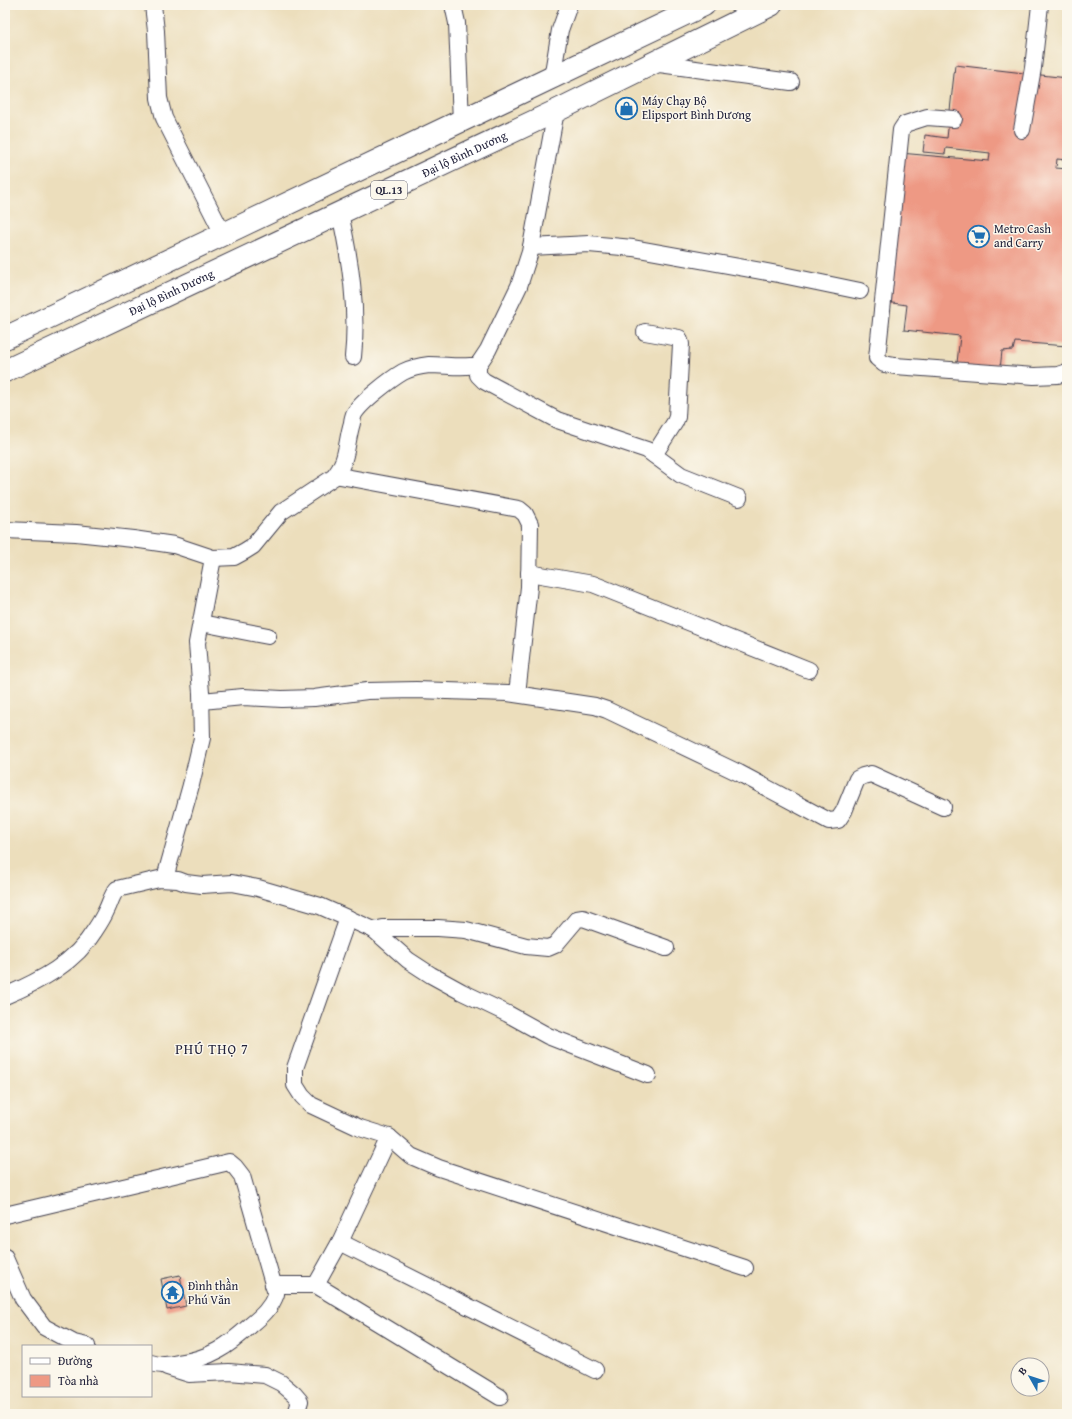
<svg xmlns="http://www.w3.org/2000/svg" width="1072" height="1419" viewBox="0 0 1072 1419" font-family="'Gentium Book Plus',serif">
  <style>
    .building { fill: #ee9984 }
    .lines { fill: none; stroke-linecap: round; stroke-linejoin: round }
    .minor-casing { stroke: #403e4e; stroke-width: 18 }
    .highway-casing { stroke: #403e4e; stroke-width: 24 }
    .minor { stroke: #fff; stroke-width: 16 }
    .highway { stroke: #fff; stroke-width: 22 }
    .labels { text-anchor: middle; stroke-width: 3; stroke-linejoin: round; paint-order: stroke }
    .shield { fill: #fbf7ec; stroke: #636270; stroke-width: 1 }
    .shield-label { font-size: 11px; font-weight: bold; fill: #22223b }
    .poi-label { font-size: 12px; fill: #22223b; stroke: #fbf7ec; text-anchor: start }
    .street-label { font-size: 12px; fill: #22223b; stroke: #fbf7ec }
    .quarter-label { font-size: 14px; letter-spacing: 1px; fill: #22223b; stroke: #fbf7ec }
  </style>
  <rect width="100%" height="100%" fill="#fbf7ec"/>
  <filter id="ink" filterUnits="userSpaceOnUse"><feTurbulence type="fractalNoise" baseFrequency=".025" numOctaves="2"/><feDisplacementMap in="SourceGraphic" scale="8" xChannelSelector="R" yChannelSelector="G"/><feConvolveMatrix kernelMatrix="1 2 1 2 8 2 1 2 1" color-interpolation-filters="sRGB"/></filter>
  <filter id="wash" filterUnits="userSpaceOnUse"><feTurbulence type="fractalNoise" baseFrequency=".012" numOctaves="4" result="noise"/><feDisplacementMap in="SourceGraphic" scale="16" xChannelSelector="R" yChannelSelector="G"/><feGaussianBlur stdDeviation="0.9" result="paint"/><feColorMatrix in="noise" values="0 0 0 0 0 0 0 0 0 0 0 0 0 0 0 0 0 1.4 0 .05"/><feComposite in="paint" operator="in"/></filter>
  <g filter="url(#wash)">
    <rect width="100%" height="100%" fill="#ecdebc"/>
    <g id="blocks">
      <g class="building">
        <polygon points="955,65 1067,78 1067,160 1057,159 1056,168 1067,169 1067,346 1015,342 1013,350 1002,351 999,379 956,372 960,336 904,330 907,305 885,302 900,153 989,161 990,153 946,148 945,154 923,152 925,135 947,138"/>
        <polygon points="180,1275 186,1306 167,1310 161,1279"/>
      </g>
    </g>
  </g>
  <g filter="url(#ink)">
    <use href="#blocks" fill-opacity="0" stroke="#403e4e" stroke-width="1"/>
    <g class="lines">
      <defs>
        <g id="minor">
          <polyline points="153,5 156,31 159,98 164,118 223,234"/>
          <polyline points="453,5 457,23 461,122"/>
          <polyline points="652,63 791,82"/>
          <polyline points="552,78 560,30 569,5"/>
          <polyline points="954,119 927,117 905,124 901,130 877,358 884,364 895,366 1034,376 1058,375 1067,372"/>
          <polyline points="1022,130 1033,68 1040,5"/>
          <path d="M340 213C350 259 358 309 353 357"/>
          <polyline points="531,247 589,244 633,248 778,274 860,291"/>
          <polyline points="645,332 679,338 681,344 677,417 675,422 654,455"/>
          <polyline points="478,365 478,375 484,381 557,420 647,450 681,475 739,498"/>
          <polyline points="337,474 340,476 519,509 525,514 530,524 529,587 517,694"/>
          <polyline points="5,530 76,533 133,539 174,545 213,558 197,643 201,693 202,738 191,785 165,878"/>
          <path d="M213 558 234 557 245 551 253 546 281 512 334 477C348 461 346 442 352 423 352 420 353 417 354 414 361 402 391 379 403 372 411 368 420 366 429 365 446 365 462 368 478 365L488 350 519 286 530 252 556 111"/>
          <polyline points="529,573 593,584 809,670"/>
          <polyline points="201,623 268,636"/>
          <polyline points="202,701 243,697 282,699 314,698 367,691 416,690 508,693 595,706 607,710 739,773 829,821 838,820 844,811 857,779 863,776 871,774 943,807"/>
          <polyline points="348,918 295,1068 295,1085 302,1096 311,1105 360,1128 389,1137 411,1156 439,1168 745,1268"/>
          <polyline points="374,930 383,928 438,928 466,930 526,946 548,948 555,945 577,919 583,918 666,948"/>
          <path d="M5 996C40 981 75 963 95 930 99 924 103 918 106 911 110 904 111 896 117 889L159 879 178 880 186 883 202 885 232 883 258 888 320 906 374 930 408 960 431 975 462 992 508 1014 548 1036 648 1075"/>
          <path d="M5 1215 229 1162 235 1167 242 1176 276 1294C271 1308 262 1316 251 1325 228 1346 210 1359 178 1363 168 1365 161 1366 151 1363"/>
          <polyline points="340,1242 595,1370"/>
          <polyline points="5,1258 23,1299 44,1327 74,1343 87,1346"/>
          <polyline points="273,1285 316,1285 500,1397"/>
          <polyline points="316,1285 340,1242 389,1137"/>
          <polyline points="167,1367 189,1374 229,1372 265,1375 281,1383 294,1394 300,1401 296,1414"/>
        </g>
        <g id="highway">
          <path d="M5 338C238 227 471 117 704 5"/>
          <path id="s1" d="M5 371 556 111 771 5"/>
        </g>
      </defs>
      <use href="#minor" class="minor-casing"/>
      <use href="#highway" class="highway-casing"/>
      <use href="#minor" class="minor"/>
      <use href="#highway" class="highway"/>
    </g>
  </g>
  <defs>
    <symbol id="shop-ring" viewBox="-11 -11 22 22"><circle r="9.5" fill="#fbf7ec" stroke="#1f6fb2" stroke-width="1.5"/><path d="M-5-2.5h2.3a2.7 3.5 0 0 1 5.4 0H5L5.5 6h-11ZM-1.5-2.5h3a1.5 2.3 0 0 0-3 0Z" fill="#1f6fb2"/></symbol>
    <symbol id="supermarket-ring" viewBox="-11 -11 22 22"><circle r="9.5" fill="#fbf7ec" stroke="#1f6fb2" stroke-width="1.5"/><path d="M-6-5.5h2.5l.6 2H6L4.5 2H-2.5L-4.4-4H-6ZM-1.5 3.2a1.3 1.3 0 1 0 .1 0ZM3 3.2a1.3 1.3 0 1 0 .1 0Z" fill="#1f6fb2"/></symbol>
    <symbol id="temple-ring" viewBox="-11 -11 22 22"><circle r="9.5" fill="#fbf7ec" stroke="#1f6fb2" stroke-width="1.5"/><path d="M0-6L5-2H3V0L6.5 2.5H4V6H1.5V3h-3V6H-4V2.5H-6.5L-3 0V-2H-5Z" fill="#1f6fb2"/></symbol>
  </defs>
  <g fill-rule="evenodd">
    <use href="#shop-ring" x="614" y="96" width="25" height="25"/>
    <use href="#supermarket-ring" x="966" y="224" width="25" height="25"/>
    <use href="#temple-ring" x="160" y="1280" width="25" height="25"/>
  </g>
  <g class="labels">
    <rect class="shield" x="371" y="181" width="36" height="18" rx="3"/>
    <g class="shield-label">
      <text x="389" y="194">QL.13</text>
    </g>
    <g class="poi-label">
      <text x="642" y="105">Máy Chạy Bộ<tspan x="642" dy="14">Elipsport Bình Dương</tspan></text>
      <text x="994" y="233">Metro Cash<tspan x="994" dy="14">and Carry</tspan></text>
      <text x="188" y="1290">Đình thần<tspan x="188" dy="14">Phú Văn</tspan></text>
    </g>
    <g class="street-label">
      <text dy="4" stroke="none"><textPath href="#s1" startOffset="508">Đại lộ Bình Dương</textPath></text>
      <text dy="4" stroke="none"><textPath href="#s1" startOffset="184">Đại lộ Bình Dương</textPath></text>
    </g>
    <g class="quarter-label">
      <text x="212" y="1054">PHÚ THỌ 7</text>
    </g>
  </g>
  <rect width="1072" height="1419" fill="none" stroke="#fbf7ec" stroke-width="20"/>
  <rect x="22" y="1345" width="130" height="52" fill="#fbf7ec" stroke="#a4a2a5"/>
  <rect x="30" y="1358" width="20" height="6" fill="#ffffff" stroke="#a4a2a5"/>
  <text x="58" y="1365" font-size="12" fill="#22223b">Đường</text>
  <rect x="30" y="1375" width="20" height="12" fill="#ee9984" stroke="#a4a2a5"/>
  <text x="58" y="1385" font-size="12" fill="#22223b">Tòa nhà</text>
  <g transform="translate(1030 1377) rotate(309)"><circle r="19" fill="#fbf7ec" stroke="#a4a2a5"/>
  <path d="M0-3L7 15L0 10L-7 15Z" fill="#1f6fb2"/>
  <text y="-6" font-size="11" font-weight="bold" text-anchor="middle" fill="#22223b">B</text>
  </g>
</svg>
